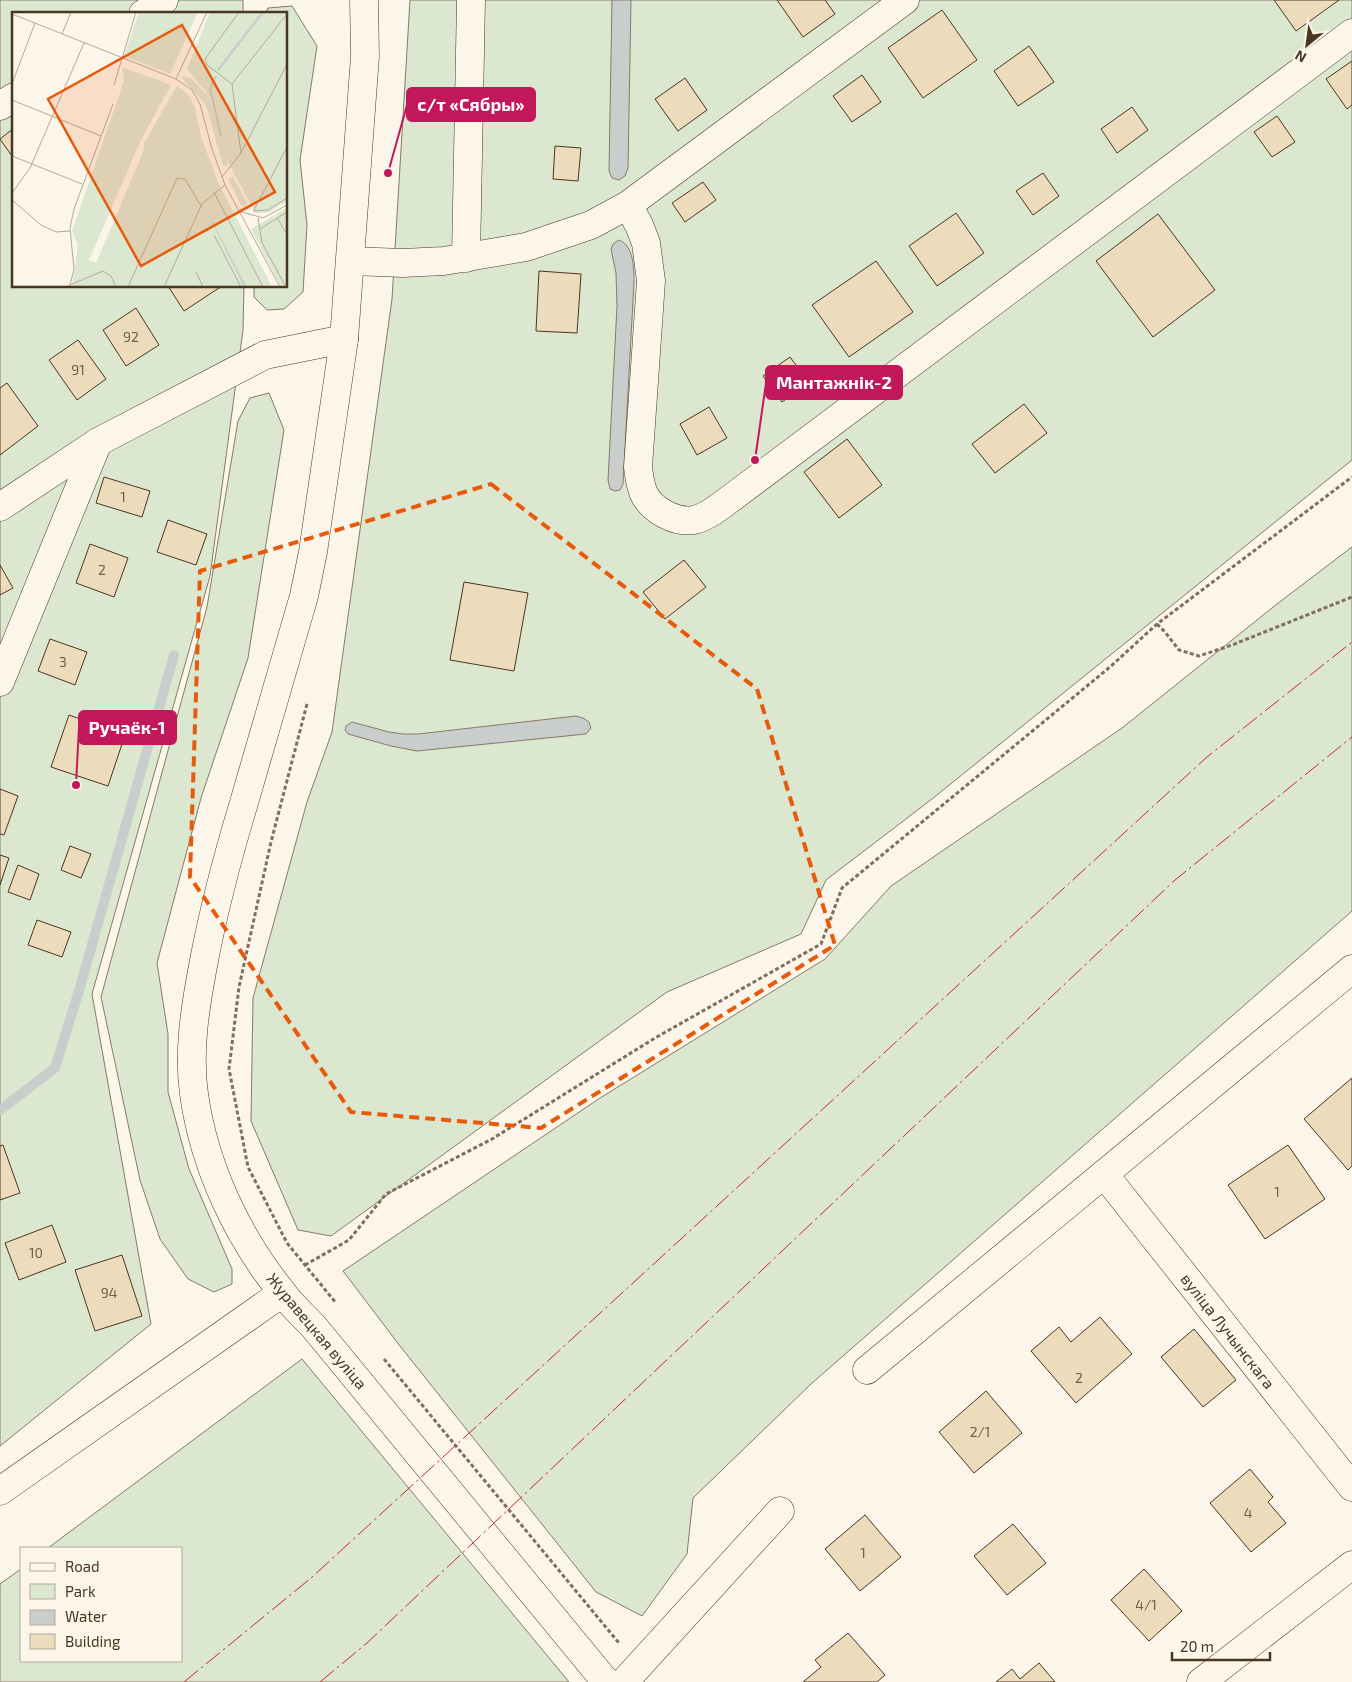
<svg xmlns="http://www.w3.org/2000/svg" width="1352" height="1682" viewBox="0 0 1352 1682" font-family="'Exo 2',sans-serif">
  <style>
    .green { fill: #dce7d0; stroke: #887966 }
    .water { fill: #c9cecd; stroke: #887966 }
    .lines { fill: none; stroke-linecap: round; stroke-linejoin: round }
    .stream { stroke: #c9cecd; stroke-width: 10 }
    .building { fill: #ecdcbc; stroke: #4a3520 }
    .minor-casing { stroke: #4a3520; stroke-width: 29 }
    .path { stroke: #7f6f5c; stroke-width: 3; stroke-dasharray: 4 2.5; stroke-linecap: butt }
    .minor { stroke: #fbf6e9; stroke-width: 28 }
    .power { stroke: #c62828; stroke-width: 1; stroke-dasharray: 18 4 2.5 4; stroke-linecap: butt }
    .marked { fill: none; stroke: #e8590c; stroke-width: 4; stroke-dasharray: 10 6; stroke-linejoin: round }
    .labels { text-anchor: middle; stroke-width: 4; stroke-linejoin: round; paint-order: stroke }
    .number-label { font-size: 14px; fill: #725f47 }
    .street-label { font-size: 16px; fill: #4a3520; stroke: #fbf6e9 }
    .inset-river { fill: none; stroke: #c9cecd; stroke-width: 2.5 }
    .inset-road { fill: none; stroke: #b4a999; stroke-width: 1 }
    .view { fill: #e8590c; fill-opacity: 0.15; stroke: #e8590c; stroke-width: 2.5 }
    .inset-edge { fill: none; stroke: #4a3520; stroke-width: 2.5 }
    .leader { fill: none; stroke: #c2185b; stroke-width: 2 }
    .callout-dot { fill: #c2185b; stroke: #fbf6e9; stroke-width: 2 }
    .callout { fill: #c2185b; stroke: #c2185b; stroke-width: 2 }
    .callout-label { font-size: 18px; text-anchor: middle; font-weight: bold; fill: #fff }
  </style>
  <rect width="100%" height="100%" fill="#fbf6e9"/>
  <g class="green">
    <polygon points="0,0 243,0 243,14 14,14 14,286 244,286 243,330 210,576 92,994 151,1324 0,1446"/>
    <polygon points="410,0 1352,0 1352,460 932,799 826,880 801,934 667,992 331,1236 298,1230 251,1121 253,998 307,802 332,732 392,299"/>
    <polygon points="292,6 317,46 300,160 307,225 303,292 284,309 267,310 254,297 254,286 286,286 286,14 265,14 268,8"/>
    <polygon points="269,393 284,430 248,658 201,798 157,963 168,1034 168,1092 189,1169 232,1269 232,1284 214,1292 188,1279 160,1239 140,1180 101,997 207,607 238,421 250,398"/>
    <polygon points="1352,547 1352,911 811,1384 693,1498 687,1554 642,1616 596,1592 400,1346 343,1271 600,1098 825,959 891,886 1122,728 1277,604"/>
    <polygon points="302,1359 569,1682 0,1682 0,1584 21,1569 21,1661 181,1661 181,1548 48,1548"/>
  </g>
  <g class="water">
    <polygon points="612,0 631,0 628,168 625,176 619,180 612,178 609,171"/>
    <path d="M619 240C634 246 634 269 634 282L623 484 620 490 615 491 610 489 608 480 617 306 616 273 611 249 613 244Z"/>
    <polygon points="576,716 583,718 589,722 591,728 586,734 417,751 391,746 348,734 345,730 346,726 352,722 389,732 403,734 418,734"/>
  </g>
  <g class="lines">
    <polyline class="stream" points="0,1110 55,1068 78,994 174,655"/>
  </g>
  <g class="building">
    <polygon points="777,0 825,0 835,14 803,37"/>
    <polygon points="1274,0 1339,0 1296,31"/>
    <polygon points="942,10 977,60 923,98 888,48"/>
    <polygon points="1029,46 1054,82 1018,106 994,71"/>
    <polygon points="1352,61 1352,105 1347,109 1326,79"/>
    <polygon points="862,75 881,102 852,122 833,96"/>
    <polygon points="685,78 707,110 678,131 655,99"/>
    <polygon points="1132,107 1148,130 1117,153 1101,129"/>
    <polygon points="1277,116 1295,142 1272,157 1254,132"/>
    <polygon points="14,128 14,159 0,139"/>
    <polygon points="555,146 581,148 578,181 553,179"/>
    <polygon points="1043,173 1059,196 1033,215 1016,191"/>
    <polygon points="703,182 716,200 685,222 672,203"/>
    <polygon points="956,213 984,253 937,286 909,246"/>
    <polygon points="1158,214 1215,290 1153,337 1096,261"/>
    <polygon points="876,261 913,312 849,357 812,305"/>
    <polygon points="539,271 581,274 577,333 536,331"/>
    <polygon points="168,286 222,286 184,311"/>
    <polygon points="136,308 159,345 126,366 103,330"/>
    <polygon points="78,340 106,379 77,400 49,360"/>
    <polygon points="790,357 809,383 782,402 763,376"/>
    <polygon points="7,383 38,426 0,455 0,388"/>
    <polygon points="1024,404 1047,433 995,473 972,444"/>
    <polygon points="709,407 727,438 697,455 680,424"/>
    <polygon points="847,439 882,485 839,518 804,472"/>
    <polygon points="104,477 150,491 142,517 96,503"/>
    <polygon points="168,520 207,534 196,565 157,552"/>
    <polygon points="90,544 128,558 114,597 76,583"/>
    <polygon points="684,560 706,587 665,619 643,592"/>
    <polygon points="0,565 13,588 0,595"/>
    <polygon points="464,582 528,593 514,671 450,660"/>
    <polygon points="50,639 87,652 75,685 38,671"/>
    <polygon points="69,715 125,735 108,786 51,767"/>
    <polygon points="0,789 18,796 4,835 0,834"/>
    <polygon points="70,846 91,854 81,878 61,870"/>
    <polygon points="0,855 9,858 0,885"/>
    <polygon points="18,865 39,874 30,900 8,892"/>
    <polygon points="37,920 71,932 62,957 28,945"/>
    <polygon points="1352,1078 1352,1166 1348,1170 1304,1119"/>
    <polygon points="3,1145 20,1193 0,1200 0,1146"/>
    <polygon points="1288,1145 1325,1199 1265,1239 1228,1185"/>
    <polygon points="52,1225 66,1262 19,1280 5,1243"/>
    <polygon points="122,1255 142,1316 95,1331 75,1270"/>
    <polygon points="1100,1317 1132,1354 1076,1403 1031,1351 1059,1327 1071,1342"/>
    <polygon points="1194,1329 1236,1380 1203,1407 1161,1357"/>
    <polygon points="986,1391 1022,1433 974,1473 939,1432"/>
    <polygon points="1250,1469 1273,1497 1268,1502 1286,1523 1251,1552 1210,1503"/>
    <polygon points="865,1515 901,1557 860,1591 825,1549"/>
    <polygon points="1013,1524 1046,1563 1007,1595 974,1556"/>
    <polygon points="1144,1569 1182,1611 1149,1641 1111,1600"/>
    <polygon points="848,1633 885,1675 877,1682 803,1682 821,1667 815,1660"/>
    <polygon points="1039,1663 1055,1682 996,1682 1012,1669 1020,1679"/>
  </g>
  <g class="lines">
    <defs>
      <g id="minor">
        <path d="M364 0 365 56 344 339 313 552 304 596C284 666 263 736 243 806 227 859 213 912 203 966 195 1008 188 1052 194 1094 204 1166 237 1236 282 1292 291 1305 303 1315 314 1327L606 1682"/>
        <polyline points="143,14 164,0"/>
        <polyline points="0,106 14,97"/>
        <path d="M628 205 639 225 646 243 651 281 638 467C639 476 640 485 644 494 652 510 675 523 694 520 704 518 714 511 722 505L1352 33"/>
        <polyline points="466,258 471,0"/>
        <polyline points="351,261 403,263 444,261 526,247 591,225 628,205 905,0"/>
        <polyline points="0,507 98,442 265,355 344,339"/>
        <polyline points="0,682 98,442"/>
        <polyline points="1104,1174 1352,1487"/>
        <polyline points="867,1370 1352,969"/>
        <polyline points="0,1491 282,1293"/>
        <polyline points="624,1682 780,1511"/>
        <polyline points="1201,1682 1352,1565"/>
      </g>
    </defs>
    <use href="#minor" class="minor-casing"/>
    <g class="path">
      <polyline points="1157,624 1165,632 1179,650 1199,656 1232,645 1352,597"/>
      <polyline points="307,704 271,842 239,987 229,1069 248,1167 287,1243 336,1303"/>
      <polyline points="305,1265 349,1240 386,1194 492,1139 655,1038 821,944 842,888 1110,667 1157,624 1352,477"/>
      <polyline points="384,1359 619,1643"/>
    </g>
    <use href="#minor" class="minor"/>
    <g class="power">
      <polyline points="184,1682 311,1578 1207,757 1352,642"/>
      <polyline points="320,1682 367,1643 1175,880 1352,737"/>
    </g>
  </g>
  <path class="marked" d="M491 484 757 689 835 945 541 1128 351 1112 190 877 200 571Z"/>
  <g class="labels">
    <g class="number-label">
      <text x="131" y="342">92</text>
      <text x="78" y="375">91</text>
      <text x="123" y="502">1</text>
      <text x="102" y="575">2</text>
      <text x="63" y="667">3</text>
      <text x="1277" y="1197">1</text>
      <text x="36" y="1258">10</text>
      <text x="109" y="1298">94</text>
      <text x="1079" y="1383">2</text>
      <text x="980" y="1437">2/1</text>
      <text x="1248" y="1518">4</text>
      <text x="863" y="1558">1</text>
      <text x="1146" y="1610">4/1</text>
    </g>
    <g class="street-label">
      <text transform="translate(317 1331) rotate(50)" y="6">Журавецкая вуліца</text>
      <text transform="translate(1228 1331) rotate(52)" y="6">вуліца Лучынскага</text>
    </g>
  </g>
  <g transform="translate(12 12)">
    <rect width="275" height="275" fill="#fbf6e9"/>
    <path d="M127 0H186L158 62 112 44ZM198 0H275V189L256 201H243L215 148 216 154 211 153 194 93 169 65 179 66 198 86 206 117 199 86 175 57ZM110 55 159 73 128 130 77 248 84 251 132 138V131L165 74 176 82 183 95 189 125 207 172 260 275H60L66 233 60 219 112 69ZM221 164 235 191 233 195 229 193 216 167ZM275 196V275H269L239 217Z" fill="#dce7d0"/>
    <path d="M193 196 235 275H232Z" fill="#c9cecd"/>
    <path class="inset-river" d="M206 58 251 0M204 64 198 77 209 124"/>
    <path class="inset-road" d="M0 2 164 67 180 78 188 92 200 137 213 173 268 275M50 22 59 0M164 67 195 0M0 72 23 11M220 72 195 53 193 47 227 0M102 73 124 0M0 88 89 124M229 141 220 72 275 2M0 144 70 172M210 165 229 141 275 52M202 180 251 275M0 181 18 156 72 31M0 188 29 213 44 220 58 219M242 198 275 135M227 199 251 206 275 193M241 199 256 198 275 186M246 206 250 231 274 275M265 206 275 222M248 217 275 200M202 223 229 275M184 260 191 275M58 273 91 259 99 264 104 275M54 275 58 273 62 257 58 216 62 197 101 92M116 275 165 166 173 167 189 194M152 275 190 192 213 173"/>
    <path class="view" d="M170 13 263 180 129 254 36 87Z"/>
    <rect width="275" height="275" class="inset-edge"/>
  </g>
  <path class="leader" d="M388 173L407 105M755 460L766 383M76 785L79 727"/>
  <g class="callout-dot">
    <circle cx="388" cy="173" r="5"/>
    <circle cx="755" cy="460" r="5"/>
    <circle cx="76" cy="785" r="5"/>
  </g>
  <g class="callout">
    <rect x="407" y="88" width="128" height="33" rx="5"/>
    <rect x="766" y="366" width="136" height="33" rx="5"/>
    <rect x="79" y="711" width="97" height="33" rx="5"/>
  </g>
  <g class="callout-label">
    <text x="471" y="111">с/т «Сябры»</text>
    <text x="834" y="389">Мантажнік-2</text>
    <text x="127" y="734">Ручаёк-1</text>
  </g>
  <rect x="20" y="1547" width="162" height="115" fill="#fbf6e9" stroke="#b4a999"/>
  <rect x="30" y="1563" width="25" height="8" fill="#fbf6e9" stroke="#b4a999"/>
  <text x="65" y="1572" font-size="15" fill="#4a3520">Road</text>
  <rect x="30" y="1584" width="25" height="15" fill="#dce7d0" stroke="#b4a999"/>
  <text x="65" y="1597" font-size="15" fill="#4a3520">Park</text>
  <rect x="30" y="1610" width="25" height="15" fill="#c9cecd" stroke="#b4a999"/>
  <text x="65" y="1622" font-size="15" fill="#4a3520">Water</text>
  <rect x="30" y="1634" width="25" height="15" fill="#ecdcbc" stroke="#b4a999"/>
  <text x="65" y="1647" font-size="15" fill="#4a3520">Building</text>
  <g transform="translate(1307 45) rotate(209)" stroke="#fbf6e9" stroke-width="4" paint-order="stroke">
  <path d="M0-4L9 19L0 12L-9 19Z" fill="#4a3520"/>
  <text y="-8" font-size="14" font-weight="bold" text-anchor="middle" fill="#4a3520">N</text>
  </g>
  <path d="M1172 1652v8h98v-8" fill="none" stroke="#4a3520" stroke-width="2.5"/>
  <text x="1180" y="1652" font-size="15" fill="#4a3520" stroke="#fbf6e9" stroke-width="4" paint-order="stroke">20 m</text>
</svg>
